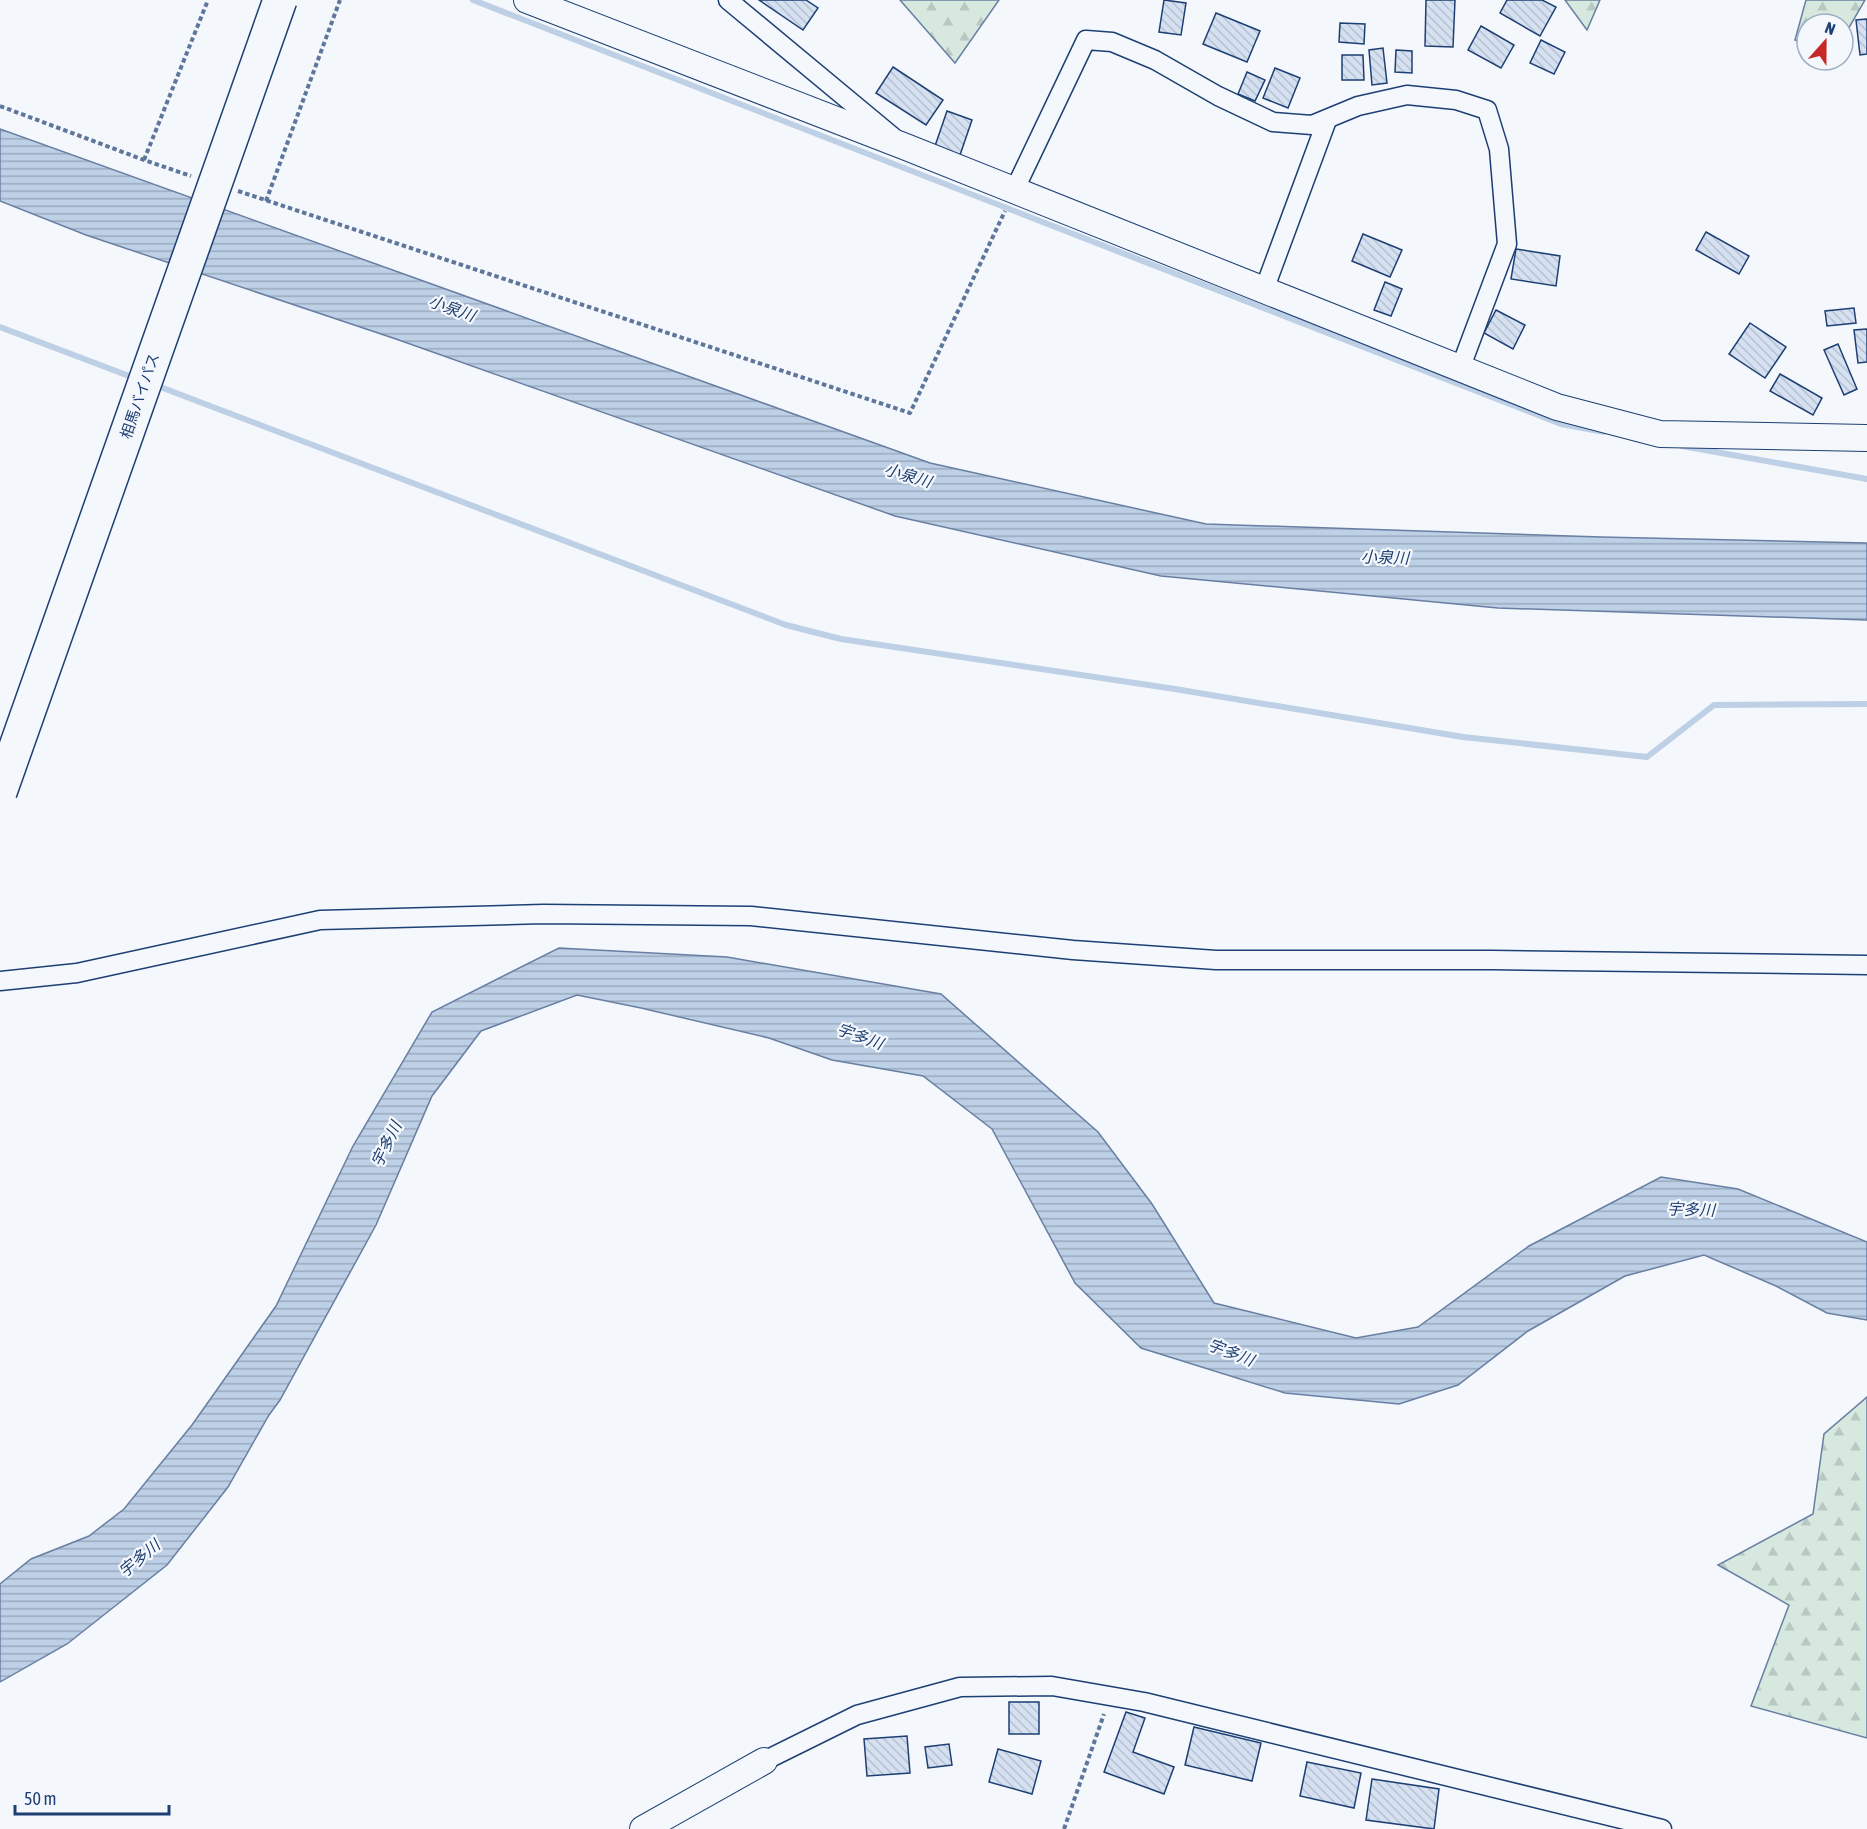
<svg xmlns="http://www.w3.org/2000/svg" width="1867" height="1829" viewBox="0 0 1867 1829" font-family="'Asap Condensed','Noto Sans JP',sans-serif">
  <style>
    .forest { fill: url(#forest-firs); stroke: #687fa3; stroke-width: 1.5 }
    .water { fill: url(#water-rules); stroke: #687fa3; stroke-width: 1.5 }
    .lines { fill: none; stroke-linecap: round; stroke-linejoin: round }
    .stream { stroke: #bed0e5; stroke-width: 6 }
    .building { fill: url(#building-back-hatch); stroke: #1d3f73; stroke-width: 1.5 }
    .street-casing { stroke: #1d3f73; stroke-width: 21 }
    .secondary-casing { stroke: #1d3f73; stroke-width: 28 }
    .path { stroke: #5e769c; stroke-width: 4; stroke-dasharray: 4.5 3; stroke-linecap: butt }
    .street { stroke: #f4f7fb; stroke-width: 18 }
    .secondary { stroke: #f4f7fb; stroke-width: 26 }
    .highway-bridge-casing { stroke: #1d3f73; stroke-width: 36; stroke-linecap: butt }
    .highway-bridge { stroke: #f4f7fb; stroke-width: 33 }
    .labels { text-anchor: middle; stroke-width: 4.5; stroke-linejoin: round; paint-order: stroke }
    .street-label { font-size: 15px; fill: #1d3f73; stroke: #f4f7fb }
    .water-label { font-size: 16px; font-style: italic; fill: #1d3f73; stroke: #f4f7fb }
  </style>
  <defs>
    <pattern id="forest-firs" width="22" height="20" patternUnits="userSpaceOnUse" patternTransform="scale(1.5)"><rect width="22" height="20" fill="#d7e8df"/><path d="M5 1l3.5 6h-7zM16 11l3.5 6h-7z" fill="#b8c8c3"/></pattern>
    <pattern id="water-rules" width="6" height="5" patternUnits="userSpaceOnUse" patternTransform="scale(1.5)"><rect width="6" height="5" fill="#bed0e5"/><path d="M0 2.5h6" fill="none" stroke="#9aaabe"/></pattern>
    <pattern id="building-back-hatch" width="6" height="6" patternUnits="userSpaceOnUse" patternTransform="scale(1.5)"><rect width="6" height="6" fill="#d5e0f0"/><path d="M-1 5l2 2M0 0l6 6M5-1l2 2" fill="none" stroke="#b6c1d1"/></pattern>
  </defs>
  <rect width="100%" height="100%" fill="#f4f7fb"/>
  <g class="forest">
    <polygon points="900,0 999,0 955,63"/>
    <polygon points="1565,0 1600,0 1587,30"/>
    <polygon points="1806,0 1865,0 1843,38 1843,24 1807,24 1807,44 1795,40"/>
    <polygon points="1867,1397 1867,1738 1751,1706 1789,1605 1718,1565 1813,1514 1824,1434"/>
  </g>
  <g class="water">
    <polygon points="0,129 930,463 1206,524 1601,537 1867,543 1867,620 1498,608 1161,576 895,516 396,339 86,235 0,201"/>
    <polygon points="559,948 727,957 941,994 1098,1132 1152,1204 1214,1303 1356,1338 1418,1327 1529,1246 1661,1177 1738,1189 1867,1242 1867,1320 1827,1313 1776,1286 1704,1255 1625,1276 1528,1331 1458,1385 1399,1404 1285,1393 1141,1348 1075,1283 992,1129 923,1076 832,1060 769,1038 641,1008 577,995 481,1031 432,1096 376,1225 280,1400 269,1415 228,1487 167,1565 67,1644 0,1682 0,1584 31,1559 89,1536 124,1509 192,1425 276,1306 353,1146 432,1012"/>
  </g>
  <g class="lines">
    <g class="stream">
      <polyline points="473,0 1561,424 1604,432"/>
      <polyline points="0,327 137,379"/>
      <polyline points="155,385 786,625 841,639 1175,689 1463,737 1647,757 1714,705 1867,704"/>
      <polyline points="1682,446 1867,479"/>
    </g>
  </g>
  <g class="building">
    <polygon points="759,0 806,0 818,8 803,30"/>
    <polygon points="1164,0 1186,3 1181,35 1159,32"/>
    <polygon points="1426,0 1455,0 1453,47 1425,46"/>
    <polygon points="1507,0 1542,0 1556,7 1540,36 1500,13"/>
    <polygon points="1216,13 1260,31 1247,62 1203,44"/>
    <polygon points="1867,19 1867,54 1860,55 1856,20"/>
    <polygon points="1340,23 1365,24 1364,44 1339,42"/>
    <polygon points="1481,26 1514,45 1501,68 1468,50"/>
    <polygon points="1541,40 1565,52 1554,74 1530,63"/>
    <polygon points="1383,48 1387,83 1372,85 1369,50"/>
    <polygon points="1396,50 1412,51 1412,73 1395,72"/>
    <polygon points="1342,55 1363,55 1364,80 1342,80"/>
    <polygon points="893,67 943,100 926,125 876,93"/>
    <polygon points="1275,68 1300,78 1288,108 1263,98"/>
    <polygon points="1247,72 1265,80 1255,101 1238,94"/>
    <polygon points="947,111 972,120 960,155 935,146"/>
    <polygon points="1706,232 1749,256 1739,274 1696,250"/>
    <polygon points="1363,234 1402,250 1390,277 1352,261"/>
    <polygon points="1516,249 1560,256 1556,286 1511,279"/>
    <polygon points="1385,282 1402,289 1391,316 1374,310"/>
    <polygon points="1854,308 1856,323 1827,326 1825,311"/>
    <polygon points="1496,310 1525,325 1513,349 1484,333"/>
    <polygon points="1750,323 1786,347 1765,378 1729,354"/>
    <polygon points="1867,329 1867,362 1858,363 1854,330"/>
    <polygon points="1838,344 1857,389 1844,395 1824,350"/>
    <polygon points="1780,374 1822,398 1813,415 1770,391"/>
    <rect x="1009" y="1702" width="30" height="32"/>
    <polygon points="1126,1712 1145,1718 1133,1752 1174,1767 1164,1794 1104,1772"/>
    <polygon points="1194,1727 1261,1743 1252,1781 1185,1765"/>
    <polygon points="907,1736 910,1773 867,1776 864,1739"/>
    <polygon points="949,1744 952,1765 928,1768 925,1747"/>
    <polygon points="998,1749 1041,1761 1032,1794 989,1782"/>
    <polygon points="1307,1762 1361,1773 1354,1808 1300,1796"/>
    <polygon points="1372,1779 1439,1789 1434,1829 1366,1820"/>
  </g>
  <g class="lines">
    <defs>
      <g id="street">
        <polyline points="728,0 893,137"/>
        <polyline points="1014,191 1086,40 1112,42 1155,60 1218,96 1273,122 1312,125 1358,106 1407,95 1456,100 1487,110 1499,149 1507,244 1460,369"/>
        <polyline points="1264,290 1327,120"/>
        <polyline points="0,981 77,973 320,920 543,914 751,916 1073,950 1216,960 1492,960 1867,965"/>
        <polyline points="764,1761 857,1715 960,1687 1052,1686 1144,1702 1662,1829"/>
      </g>
      <g id="secondary">
        <polyline points="527,0 906,147 1557,407 1660,434 1867,438"/>
        <polyline points="643,1829 764,1761"/>
      </g>
    </defs>
    <use href="#street" class="street-casing"/>
    <use href="#secondary" class="secondary-casing"/>
    <g class="path">
      <polyline points="0,106 144,160 191,176"/>
      <polyline points="144,160 208,0"/>
      <polyline points="238,191 910,413 1005,211"/>
      <polyline points="266,201 340,0"/>
      <polyline points="1064,1829 1104,1714"/>
    </g>
    <use href="#street" class="street"/>
    <use href="#secondary" class="secondary"/>
    <defs>
      <polyline id="highway-bridge" points="0,792 280,0"/>
    </defs>
    <use href="#highway-bridge" class="highway-bridge-casing"/>
    <use href="#highway-bridge" class="highway-bridge"/>
  </g>
  <g class="labels">
    <g class="street-label">
      <text transform="translate(140 396) rotate(-71)" y="5">相馬バイパス</text>
    </g>
    <g class="water-label">
      <text transform="translate(452 308) rotate(20)" y="6">小泉川</text>
      <text transform="translate(908 475) rotate(17)" y="6">小泉川</text>
      <text transform="translate(1385 557) rotate(2)" y="6">小泉川</text>
      <text transform="translate(860 1036) rotate(20)" y="6">宇多川</text>
      <text transform="translate(386 1144) rotate(-64)" y="6">宇多川</text>
      <text transform="translate(1691 1209) rotate(2)" y="6">宇多川</text>
      <text transform="translate(1231 1352) rotate(21)" y="6">宇多川</text>
      <text transform="translate(139 1558) rotate(-40)" y="6">宇多川</text>
    </g>
  </g>
  <g transform="translate(1825 42) rotate(21)"><circle r="28" fill="#f4f7fb" stroke="#9eadc5" stroke-width="1.5"/>
  <path d="M0-4.5L10 22L0 15L-10 22Z" fill="#c62828"/>
  <text y="-9" font-size="16" font-weight="bold" text-anchor="middle" fill="#1d3f73">N</text>
  </g>
  <path d="M15 1805v9h154v-9" fill="none" stroke="#1d3f73" stroke-width="3"/>
  <text x="24" y="1805" font-size="18" fill="#1d3f73" stroke="#f4f7fb" stroke-width="4.5" paint-order="stroke">50 m</text>
</svg>
